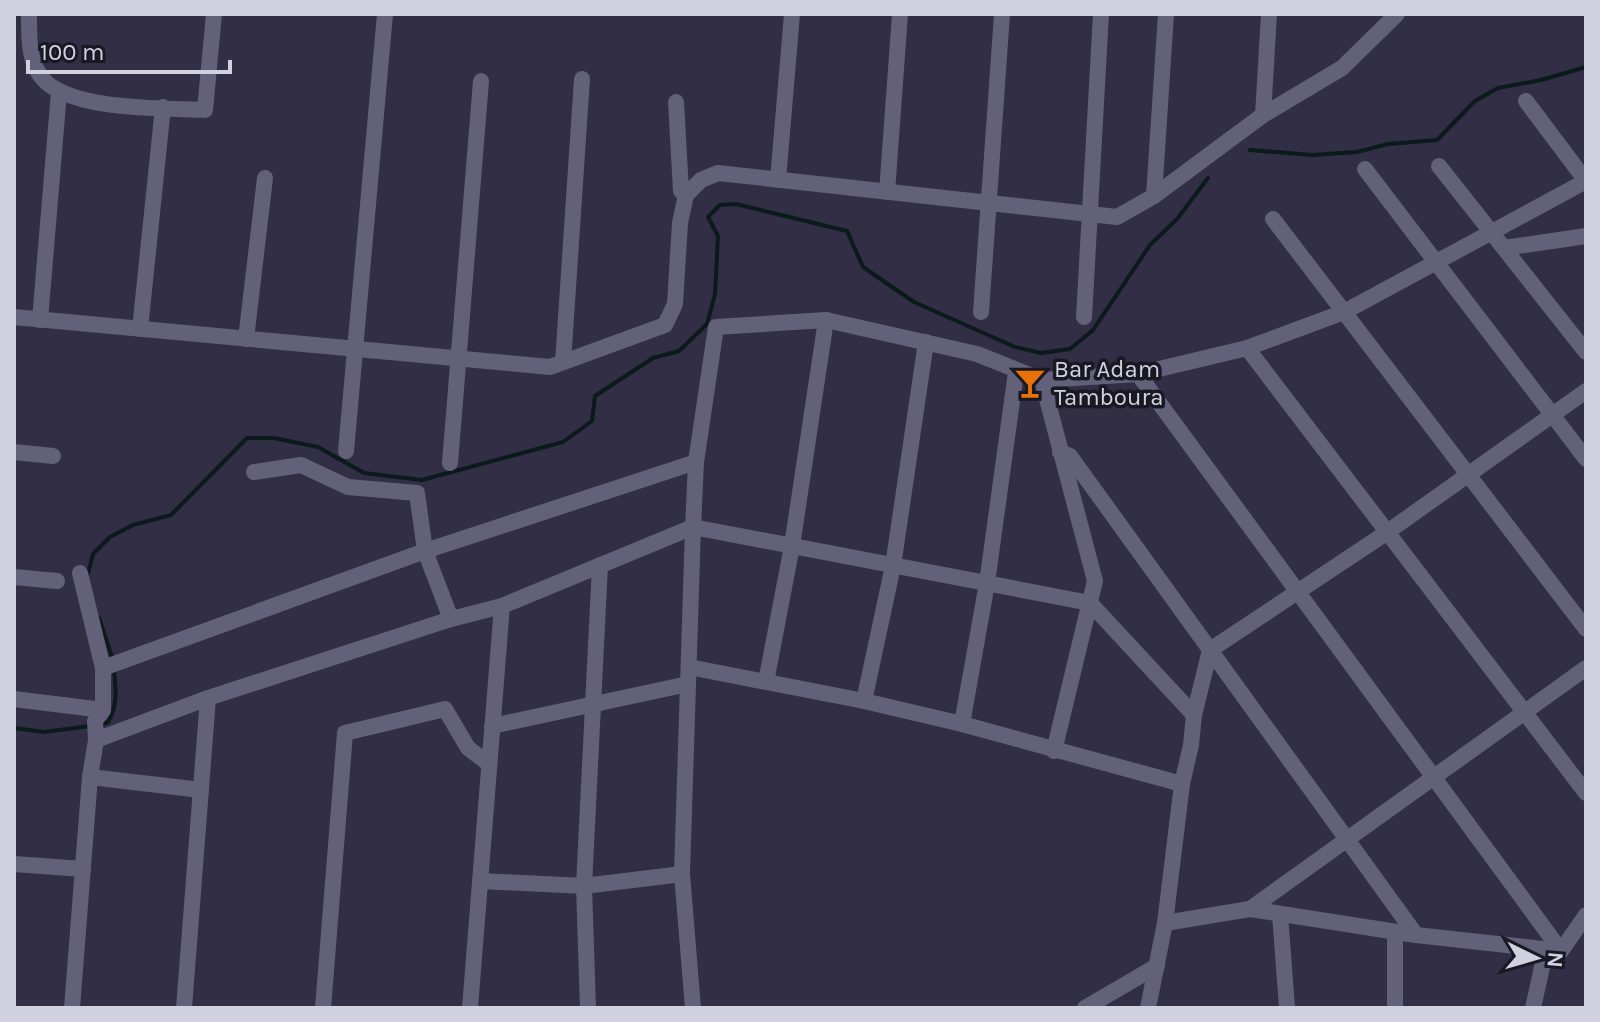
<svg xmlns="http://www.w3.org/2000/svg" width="1600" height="1022" viewBox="0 0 1600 1022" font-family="Karla,sans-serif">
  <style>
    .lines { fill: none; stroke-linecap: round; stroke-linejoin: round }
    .stream { stroke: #0b1a1a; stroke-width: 4 }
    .minor { stroke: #63607a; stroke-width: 16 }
    .labels { text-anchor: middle; stroke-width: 7; stroke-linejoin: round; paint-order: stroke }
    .poi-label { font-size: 24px; fill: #d2d1e0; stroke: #191823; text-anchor: start }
  </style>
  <rect width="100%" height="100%" fill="#312e45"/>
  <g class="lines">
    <g class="stream">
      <polyline points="1250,150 1312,155 1357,152 1388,144 1437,140 1475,101 1498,88 1541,80 1586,67"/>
      <polyline points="88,574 93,554 110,537 133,525 171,515 247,438 274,438 318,447 364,473 422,480 563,442 592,421 595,396 653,358 679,351 707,324 715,294 718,236 708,217 720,205 736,204 847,231 863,267 914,302 1015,347 1041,353 1070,349 1093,330 1150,245 1177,219 1208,178"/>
      <polyline points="99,618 112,657"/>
      <path d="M99 725 108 722C118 705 116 690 114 671"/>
      <polyline points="14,728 44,732 90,726"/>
    </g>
    <g class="minor">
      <path d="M29 14C29 36 28 62 43 79 71 111 164 108 205 110L214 14"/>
      <polyline points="1526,101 1586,181"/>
      <polyline points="676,102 681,191 686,195"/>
      <polyline points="1263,115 1269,14"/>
      <polyline points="1439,166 1586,352"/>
      <polyline points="1365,169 1586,459"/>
      <polyline points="778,180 792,14"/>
      <polyline points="887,192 900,14"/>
      <polyline points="1154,196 1166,14"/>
      <polyline points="1273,219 1586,629"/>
      <polyline points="1504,248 1586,236"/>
      <polyline points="981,312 1002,14"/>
      <polyline points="14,317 550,367 665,325 675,304 680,223 686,195 701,180 718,173 1117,217 1154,196 1263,115 1342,68 1397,14"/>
      <polyline points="1084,317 1101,14"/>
      <polyline points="40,320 59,92"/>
      <polyline points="140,329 163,107"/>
      <polyline points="246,339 265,178"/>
      <polyline points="1247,348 1586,793"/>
      <polyline points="563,362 582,79"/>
      <polyline points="1138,374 1561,951"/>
      <polyline points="1042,380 1095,581 1054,751"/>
      <polyline points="346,451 385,14"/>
      <polyline points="14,452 53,456"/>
      <polyline points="1060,452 1070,456 1416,935"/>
      <polyline points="450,463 481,81"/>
      <polyline points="254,472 301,465 348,487 417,493 425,551 451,619"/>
      <polyline points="14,577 57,581"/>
      <polyline points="689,667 864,701 962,724 1182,784"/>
      <polyline points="103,668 425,551 696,462"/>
      <polyline points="766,682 792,546 826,320"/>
      <polyline points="14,699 103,710"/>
      <polyline points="864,701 893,566 926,342"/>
      <polyline points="962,724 987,583 1016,372"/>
      <polyline points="492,726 688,684"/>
      <polyline points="96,740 208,698 451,619 502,606 693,527 1090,603 1194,715"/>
      <polyline points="90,777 201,790"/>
      <polyline points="14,864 83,869"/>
      <polyline points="480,881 584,886 682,874"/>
      <polyline points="1250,909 1586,668"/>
      <polyline points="1280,914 1287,1008"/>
      <polyline points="1165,923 1250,909 1416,935 1561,951 1586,915"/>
      <polyline points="72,1008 90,777 96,740 95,721 103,710 103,668 80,573"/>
      <polyline points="184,1008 208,698"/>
      <polyline points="323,1008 345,733 445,709 468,748 489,764"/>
      <polyline points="470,1008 502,606"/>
      <polyline points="588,1008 584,886 600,565"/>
      <polyline points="693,1008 682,874 693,527 696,462 716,327 826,320 977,354 1042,380 1138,374 1247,348 1344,312 1586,181"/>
      <polyline points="1085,1008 1157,966"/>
      <polyline points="1148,1008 1165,923 1182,784 1191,745 1194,715 1210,650 1386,533 1586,391"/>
      <polyline points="1395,1008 1395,932"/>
      <polyline points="1533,1008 1546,949"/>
    </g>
  </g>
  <defs>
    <symbol id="bar-bare" viewBox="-9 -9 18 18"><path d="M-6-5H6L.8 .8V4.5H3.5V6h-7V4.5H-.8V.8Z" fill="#e8710a" stroke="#191823" stroke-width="2.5" paint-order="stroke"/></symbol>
  </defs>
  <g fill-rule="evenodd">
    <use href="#bar-bare" x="1008" y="361" width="44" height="44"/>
  </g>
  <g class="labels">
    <g class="poi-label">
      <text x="1054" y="377">Bar Adam<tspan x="1054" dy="28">Tamboura</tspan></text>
    </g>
  </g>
  <rect width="1600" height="1022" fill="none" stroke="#d2d1e0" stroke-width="32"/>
  <g transform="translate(1536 958) rotate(95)" stroke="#191823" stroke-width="6" paint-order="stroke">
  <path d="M0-6L14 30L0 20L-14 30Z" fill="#d2d1e0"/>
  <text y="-12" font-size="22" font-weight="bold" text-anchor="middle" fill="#d2d1e0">N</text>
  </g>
  <path d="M28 60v12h202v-12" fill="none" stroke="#d2d1e0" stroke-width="4"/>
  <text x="40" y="60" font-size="24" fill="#d2d1e0" stroke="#191823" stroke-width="6" paint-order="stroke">100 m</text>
</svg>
